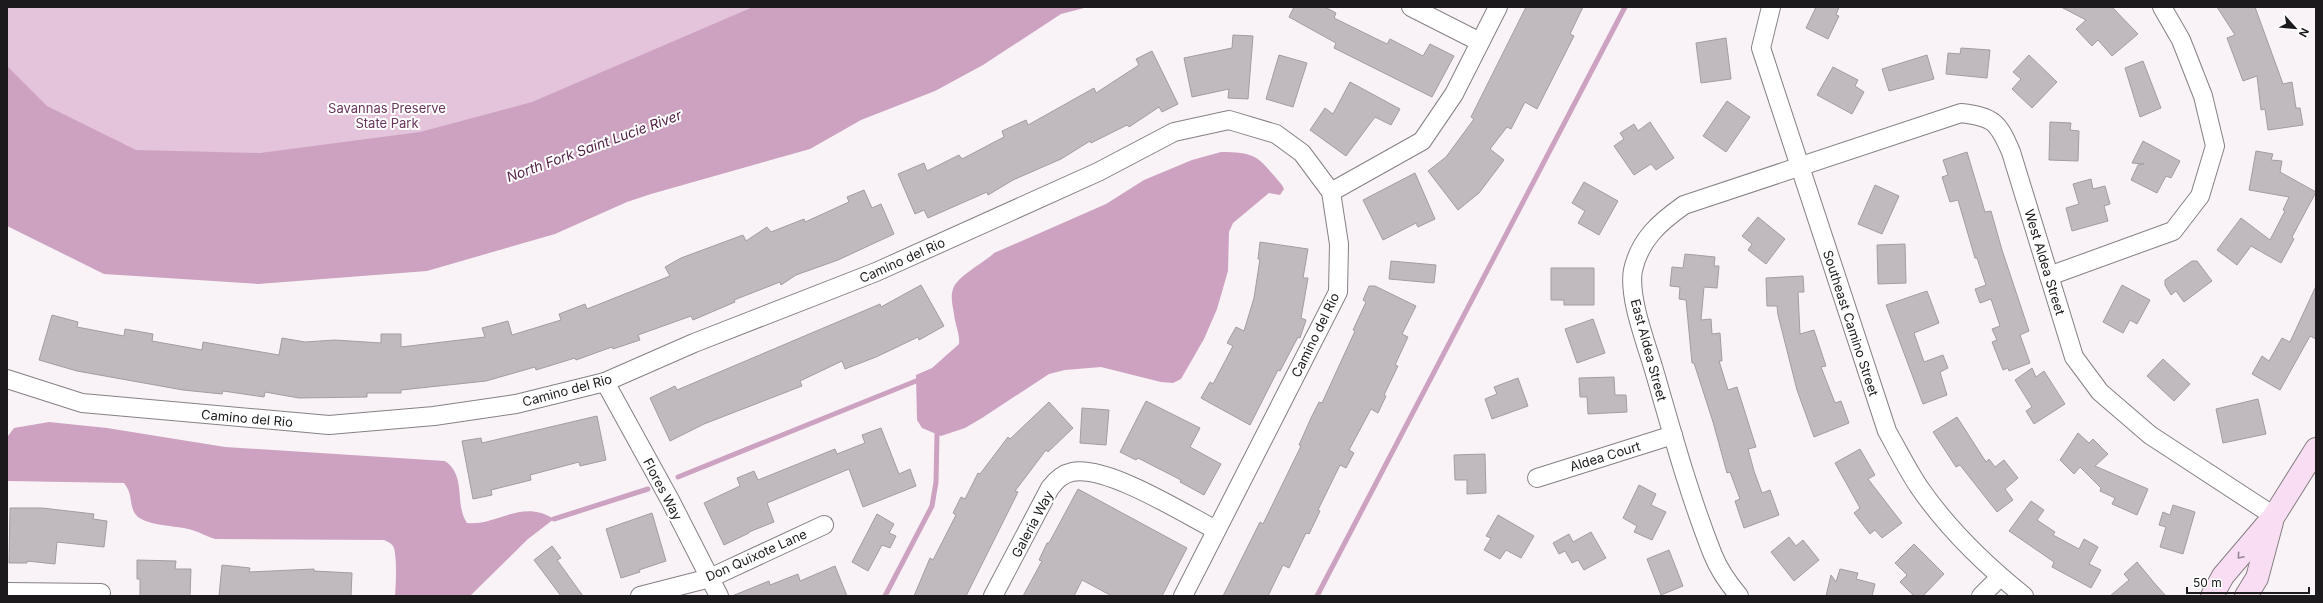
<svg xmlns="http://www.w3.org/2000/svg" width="2323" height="603" viewBox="0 0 2323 603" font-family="Inter,sans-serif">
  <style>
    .green { fill: #e4c4da }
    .water { fill: #cca2c0 }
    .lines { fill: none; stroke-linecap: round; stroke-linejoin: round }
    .stream { stroke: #cca2c0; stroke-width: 5 }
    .building { fill: #c0babe; stroke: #a29da0 }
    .street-casing { stroke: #868084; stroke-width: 20 }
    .secondary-casing { stroke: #868084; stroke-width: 24 }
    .street { stroke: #fff; stroke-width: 18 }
    .secondary { stroke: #f9ddf2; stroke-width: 22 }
    .oneway { stroke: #968592 }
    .labels { text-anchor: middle; stroke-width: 4; stroke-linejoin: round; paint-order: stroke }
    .park-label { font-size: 13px; fill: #69345c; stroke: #fff }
    .street-label { font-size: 13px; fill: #1c1a1c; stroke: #fff }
    .water-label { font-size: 14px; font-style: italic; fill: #521f47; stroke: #fff }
  </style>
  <rect width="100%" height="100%" fill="#f9f3f7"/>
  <polygon class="green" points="7,7 913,7 408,226 7,137"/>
  <g class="water">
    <polygon points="753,7 1088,7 1061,14 983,65 935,91 861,120 810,149 651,194 627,202 555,234 427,271 258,284 104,274 7,226 7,66 47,106 136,150 260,153 420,132 532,102"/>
    <path d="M1221 152C1259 152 1258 158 1282 185L1284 189 1280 195 1269 193 1233 223 1229 232 1228 271 1217 309 1204 339 1181 379 1173 383 1161 382 1101 367 1065 370 1049 374 982 418 965 428 941 436 922 428 917 420 916 375 932 368 959 344C960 333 955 325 954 314 953 307 950 297 953 289 957 276 984 263 994 253L1106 204 1144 180 1192 160Z"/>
    <path d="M49 422 107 428 225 447 445 461C467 476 454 504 467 523 497 526 522 498 554 519L528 539 470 596H395C396 583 397 560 394 548 392 543 388 542 384 540L215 539C207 537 200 532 192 530 179 525 141 527 134 512 129 501 133 495 124 483L7 481 8 436 14 428Z"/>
  </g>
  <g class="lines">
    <g class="stream">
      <polyline points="678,477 916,381"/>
      <polyline points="554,519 648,489"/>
      <polyline points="885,596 932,506 936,482 937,434"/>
      <polyline points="1317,596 1625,7"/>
    </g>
  </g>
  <g class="building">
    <polygon points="1294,7 1325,7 1336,13 1334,18 1387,44 1390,39 1423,56 1430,44 1454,56 1432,97 1334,48 1336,43 1289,17"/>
    <polygon points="1526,7 1583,7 1570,34 1574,36 1537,109 1525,102 1511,129 1507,127 1490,149 1504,160 1479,193 1458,210 1428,171 1446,157 1474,119 1471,117"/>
    <polygon points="1816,7 1839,7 1836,15 1839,16 1828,39 1806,28"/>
    <polygon points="2061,7 2112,7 2138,34 2112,56 2098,40 2092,46 2076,29 2086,20"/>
    <polygon points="2217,7 2255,7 2283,84 2292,82 2296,108 2300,108 2303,125 2268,130 2265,109 2261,110 2257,76 2243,81 2227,38 2235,35"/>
    <polygon points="1233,35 1253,36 1248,99 1228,98 1229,89 1192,97 1184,58 1232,48"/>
    <polygon points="1726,38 1731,79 1701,83 1696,43"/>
    <polygon points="1961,48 1990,50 1987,78 1946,74 1948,53 1960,54"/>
    <polygon points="1152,51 1178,104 1162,112 1159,107 1129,127 1127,125 1091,143 1090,141 1061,159 1013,180 988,195 987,192 928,218 924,210 915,214 898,174 924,163 927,171 959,155 962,159 1004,137 1002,131 1026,120 1028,125 1094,88 1096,93 1139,65 1136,59"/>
    <polygon points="1279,55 1307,63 1293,107 1266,99"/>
    <polygon points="1927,55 1934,79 1889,91 1882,69"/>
    <polygon points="2029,55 2057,82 2032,108 2012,89 2021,79 2013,72"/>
    <polygon points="2143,61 2161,108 2140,117 2125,68"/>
    <polygon points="1833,67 1858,80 1855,86 1864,92 1852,114 1817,95"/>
    <polygon points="1350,82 1400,109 1391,125 1375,117 1346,156 1310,130 1325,108 1333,114"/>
    <polygon points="1727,101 1750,117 1726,152 1703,136"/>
    <polygon points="1650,122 1674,158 1656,170 1651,164 1634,175 1614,146 1624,139 1620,133 1634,124 1638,131"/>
    <polygon points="2050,122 2071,123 2070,130 2079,131 2078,161 2049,160"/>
    <polygon points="2143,141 2180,161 2171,178 2166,176 2157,193 2131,180 2138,165 2144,164 2132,163"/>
    <polygon points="2256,151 2273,154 2271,160 2282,161 2280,172 2316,192 2292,237 2294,239 2281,263 2251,246 2237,265 2217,250 2241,218 2270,240 2285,211 2283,210 2289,197 2249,190"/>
    <polygon points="1967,152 1985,212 1991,211 2002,250 2029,331 2020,335 2030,363 2009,371 2008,368 2003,370 1992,342 1997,340 1992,329 2000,326 1991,299 1980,303 1975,289 1986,285 1977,258 1975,258 1958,200 1950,202 1942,177 1948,175 1943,160"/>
    <polygon points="1415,173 1435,219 1418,227 1416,223 1383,240 1363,200"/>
    <polygon points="2091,179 2093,189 2105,186 2110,204 2104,206 2108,221 2072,231 2066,208 2079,204 2073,184"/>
    <polygon points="1584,182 1618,201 1599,235 1578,223 1585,211 1572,203"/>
    <polygon points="1875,185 1899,196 1882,234 1858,224"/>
    <polygon points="864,190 872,208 881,204 894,234 838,260 796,275 781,285 780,282 734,300 735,302 693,320 691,316 638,335 640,340 613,349 612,347 576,360 575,358 536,370 535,367 486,381 401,390 401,393 367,393 367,397 299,398 265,392 264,397 223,391 222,394 183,390 77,371 39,360 52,315 78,322 77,327 124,336 125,329 153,334 152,341 202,350 203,342 279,355 282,338 305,342 335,340 381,343 381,334 401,334 401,347 485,337 482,328 508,321 512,335 561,320 559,314 585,304 587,309 670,276 665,267 681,258 743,235 746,241 767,227 771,232 804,219 805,222 849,202 847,197"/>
    <polygon points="1758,217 1785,239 1766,264 1748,250 1752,244 1742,236"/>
    <polygon points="1260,242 1308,249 1303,278 1308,278 1301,318 1306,320 1300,338 1298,337 1280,371 1278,370 1250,425 1201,398 1210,382 1213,384 1233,346 1227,343 1236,327 1244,331 1254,298 1260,259 1258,259"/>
    <polygon points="1905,244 1906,283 1878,284 1877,245"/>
    <polygon points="1685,254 1715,257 1714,266 1719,266 1717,288 1704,287 1701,320 1711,319 1712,334 1720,333 1722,361 1719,361 1728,390 1737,387 1756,447 1748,449 1754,471 1762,493 1770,490 1779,515 1744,528 1735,501 1740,499 1730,472 1727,473 1713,422 1694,363 1692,363 1686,300 1679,299 1680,287 1670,286 1672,267 1683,268"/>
    <polygon points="1391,261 1436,265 1434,283 1389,279"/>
    <polygon points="2192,261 2197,261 2212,281 2184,302 2176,291 2171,295 2165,285 2165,280"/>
    <polygon points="1551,268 1594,268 1594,305 1564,305 1564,300 1551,300"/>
    <polygon points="1803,276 1804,292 1798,292 1800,334 1814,330 1826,366 1821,367 1835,403 1841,401 1849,423 1814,437 1797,390 1778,315 1777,306 1767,306 1766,278"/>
    <polygon points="921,285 944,326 919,340 918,337 876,357 845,369 842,361 800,381 802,386 704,424 670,441 650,398 675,386 677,390 880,304 881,307"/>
    <polygon points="2122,285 2150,300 2137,324 2130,320 2123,333 2103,322"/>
    <polygon points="1369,286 1375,286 1416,306 1402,334 1408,337 1395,365 1398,366 1384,395 1386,396 1378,413 1371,409 1349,450 1354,453 1346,468 1340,465 1318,510 1320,511 1309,534 1306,533 1289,568 1283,565 1268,596 1223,596 1260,522 1263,524 1301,446 1299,445 1311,418 1319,402 1322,403 1355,331 1353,330 1366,302 1363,300"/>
    <polygon points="2316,286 2316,339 2310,336 2280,390 2252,374 2262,356 2269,361 2282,338 2290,342"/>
    <polygon points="1927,291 1939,323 1914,333 1924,362 1943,355 1948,368 1940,372 1947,395 1923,404 1886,305"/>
    <polygon points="1593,319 1605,353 1577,363 1565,329"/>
    <polygon points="2163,359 2190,384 2174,401 2147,376"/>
    <polygon points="2032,368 2036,377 2044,371 2065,404 2034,424 2026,411 2032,407 2015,380"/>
    <polygon points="1614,377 1615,395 1626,395 1627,412 1588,414 1587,397 1580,397 1579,378"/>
    <polygon points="1518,378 1528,406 1492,419 1485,399 1497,394 1494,387"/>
    <polygon points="2258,399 2266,434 2223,443 2216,409"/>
    <polygon points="1146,401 1200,428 1190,447 1221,464 1204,495 1180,482 1181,480 1138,458 1136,460 1120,452"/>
    <polygon points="1049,402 1073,428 1048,452 1046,450 1015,491 1018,492 966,596 914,596 930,558 933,560 956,515 953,513 961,497 965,499 978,473 980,474 1008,437 1010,439"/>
    <polygon points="1082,408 1109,410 1106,445 1080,443"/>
    <polygon points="597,416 606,460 580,466 579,462 530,475 531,480 491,490 492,495 473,499 462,441 481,438 482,443"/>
    <polygon points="1957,417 1986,462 1989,459 1995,467 2004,460 2018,478 2005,489 2013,500 1997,512 1960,465 1956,467 1933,432"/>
    <polygon points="881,428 899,474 910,469 916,486 863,507 849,469 767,503 774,522 749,532 749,533 724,545 704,503 740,486 737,478 754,471 758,480 835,449 837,454 865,443 862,435"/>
    <polygon points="2078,433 2089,443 2093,439 2108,454 2095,466 2148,489 2137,515 2112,504 2115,498 2100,491 2101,488 2080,467 2074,474 2060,460"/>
    <polygon points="1860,449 1875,475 1868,479 1902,523 1882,538 1875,530 1870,534 1854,513 1860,508 1835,463"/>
    <polygon points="1485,454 1486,493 1467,494 1467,480 1455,480 1454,455"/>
    <polygon points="1639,485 1656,494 1651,505 1666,512 1652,540 1634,532 1637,526 1623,518"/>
    <polygon points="1078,489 1187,548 1162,596 1112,596 1082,580 1074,596 1023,596 1042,561 1039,560 1047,543 1049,543"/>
    <polygon points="2031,501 2044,510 2037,520 2055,532 2053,535 2079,549 2084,539 2098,547 2089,564 2101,570 2091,588 2052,567 2054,562 2009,531"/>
    <polygon points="2173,505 2195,512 2183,554 2160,547 2166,527 2159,525 2163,512 2170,515"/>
    <polygon points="10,508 42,508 94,514 93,519 107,521 104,547 57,542 55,564 27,561 27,563 9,563"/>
    <polygon points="652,513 666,561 639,570 640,572 621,578 606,529"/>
    <polygon points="877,514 894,524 889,533 896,536 890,548 882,545 868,571 852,562"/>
    <polygon points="1498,515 1534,536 1521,558 1506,550 1500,559 1484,550 1491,538 1486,536"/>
    <polygon points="1591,532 1606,558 1584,570 1578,560 1572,563 1565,551 1559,554 1553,543 1569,534 1573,542"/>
    <polygon points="1789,537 1796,546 1803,540 1819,560 1794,581 1771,552"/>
    <polygon points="1914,544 1944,574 1923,596 1914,596 1900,582 1907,575 1895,563"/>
    <polygon points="552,546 561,558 557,560 583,596 561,596 534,560"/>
    <polygon points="1669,550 1683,586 1661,595 1647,559"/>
    <polygon points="137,560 176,561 175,569 191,569 190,596 140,596 140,579 137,579"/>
    <polygon points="2137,562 2156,585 2166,596 2110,596 2129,580 2124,574"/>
    <polygon points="222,565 250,568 249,572 314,569 314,571 352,573 351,596 219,596"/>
    <polygon points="835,566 847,596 732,596 769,581 770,585 798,574 800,581"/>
    <polygon points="1840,569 1858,573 1856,579 1875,584 1872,596 1826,596 1831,575 1836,582"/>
  </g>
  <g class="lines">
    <defs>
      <g id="street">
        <polyline points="1411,7 1480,42"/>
        <path d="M1771 7 1761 48 1887 431C1897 449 1907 469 1919 487 1948 529 1984 564 2024 596"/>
        <polyline points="1331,192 1422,141 1454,94 1498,7"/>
        <polyline points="2049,276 2173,231 2200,196 2215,146 2203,96 2181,40 2162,7"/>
        <polyline points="7,379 82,403 329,425 434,416 516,404 605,382 694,343 876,272 1098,172 1174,132 1229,120 1276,134 1302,153 1331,192 1339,244 1338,292 1183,596"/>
        <polyline points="605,382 670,500 719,596"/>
        <polyline points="1537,478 1673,435"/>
        <polyline points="7,592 101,593"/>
        <polyline points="640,596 710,578 824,525"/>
        <path d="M993 596 1050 488C1056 480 1062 474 1072 472 1107 465 1183 513 1216 530"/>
        <path d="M1739 596C1729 584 1719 570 1713 555 1689 495 1672 432 1654 370 1646 343 1628 297 1633 270 1640 239 1660 222 1684 205L1961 113C1994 117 1998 122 2011 152L2074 357 2100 392 2150 435 2274 516"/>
        <polyline points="1981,596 2000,577"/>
      </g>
      <g id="secondary">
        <polyline points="2212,596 2223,576 2274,516 2316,449"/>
        <polyline points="2246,596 2257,578 2272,522"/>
      </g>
    </defs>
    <use href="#street" class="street-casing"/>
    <use href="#secondary" class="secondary-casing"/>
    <use href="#street" class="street"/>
    <use href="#secondary" class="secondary"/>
  </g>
  <defs><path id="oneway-chevron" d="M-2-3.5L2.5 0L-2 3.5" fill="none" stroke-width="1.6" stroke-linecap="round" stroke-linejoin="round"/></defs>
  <use class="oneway" href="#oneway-chevron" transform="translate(2240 556) rotate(130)"/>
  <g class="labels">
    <g class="park-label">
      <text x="387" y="113">Savannas Preserve<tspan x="387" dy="15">State Park</tspan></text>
    </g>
    <g class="street-label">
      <text transform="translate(902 260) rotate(-24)" y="5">Camino del Rio</text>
      <text transform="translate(2045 262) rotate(73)" y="5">West Aldea Street</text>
      <text transform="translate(1851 323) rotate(72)" y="5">Southeast Camino Street</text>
      <text transform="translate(1315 335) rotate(-64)" y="5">Camino del Rio</text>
      <text transform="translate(1649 350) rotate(75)" y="5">East Aldea Street</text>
      <text transform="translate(567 390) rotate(-15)" y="5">Camino del Rio</text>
      <text transform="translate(247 418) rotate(5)" y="5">Camino del Rio</text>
      <text transform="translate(1605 456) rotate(-17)" y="5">Aldea Court</text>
      <text transform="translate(663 489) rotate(62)" y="5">Flores Way</text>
      <text transform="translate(1032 524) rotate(-62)" y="5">Galeria Way</text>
      <text transform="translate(756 555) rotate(-24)" y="5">Don Quixote Lane</text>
    </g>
    <g class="water-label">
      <text transform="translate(594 146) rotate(-20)" y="5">North Fork Saint Lucie River</text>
    </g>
  </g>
  <rect width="2323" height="603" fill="none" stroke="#1c1a1c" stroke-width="16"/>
  <g transform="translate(2295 28) rotate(117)" stroke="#ffffff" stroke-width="3" paint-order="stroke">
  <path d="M0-3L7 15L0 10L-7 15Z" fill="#1c1a1c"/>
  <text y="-6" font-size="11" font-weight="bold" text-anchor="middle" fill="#1c1a1c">N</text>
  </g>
  <path d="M2187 587v6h122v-6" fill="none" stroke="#1c1a1c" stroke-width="2"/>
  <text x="2193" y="587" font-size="12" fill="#1c1a1c" stroke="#ffffff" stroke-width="3" paint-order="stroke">50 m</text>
</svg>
